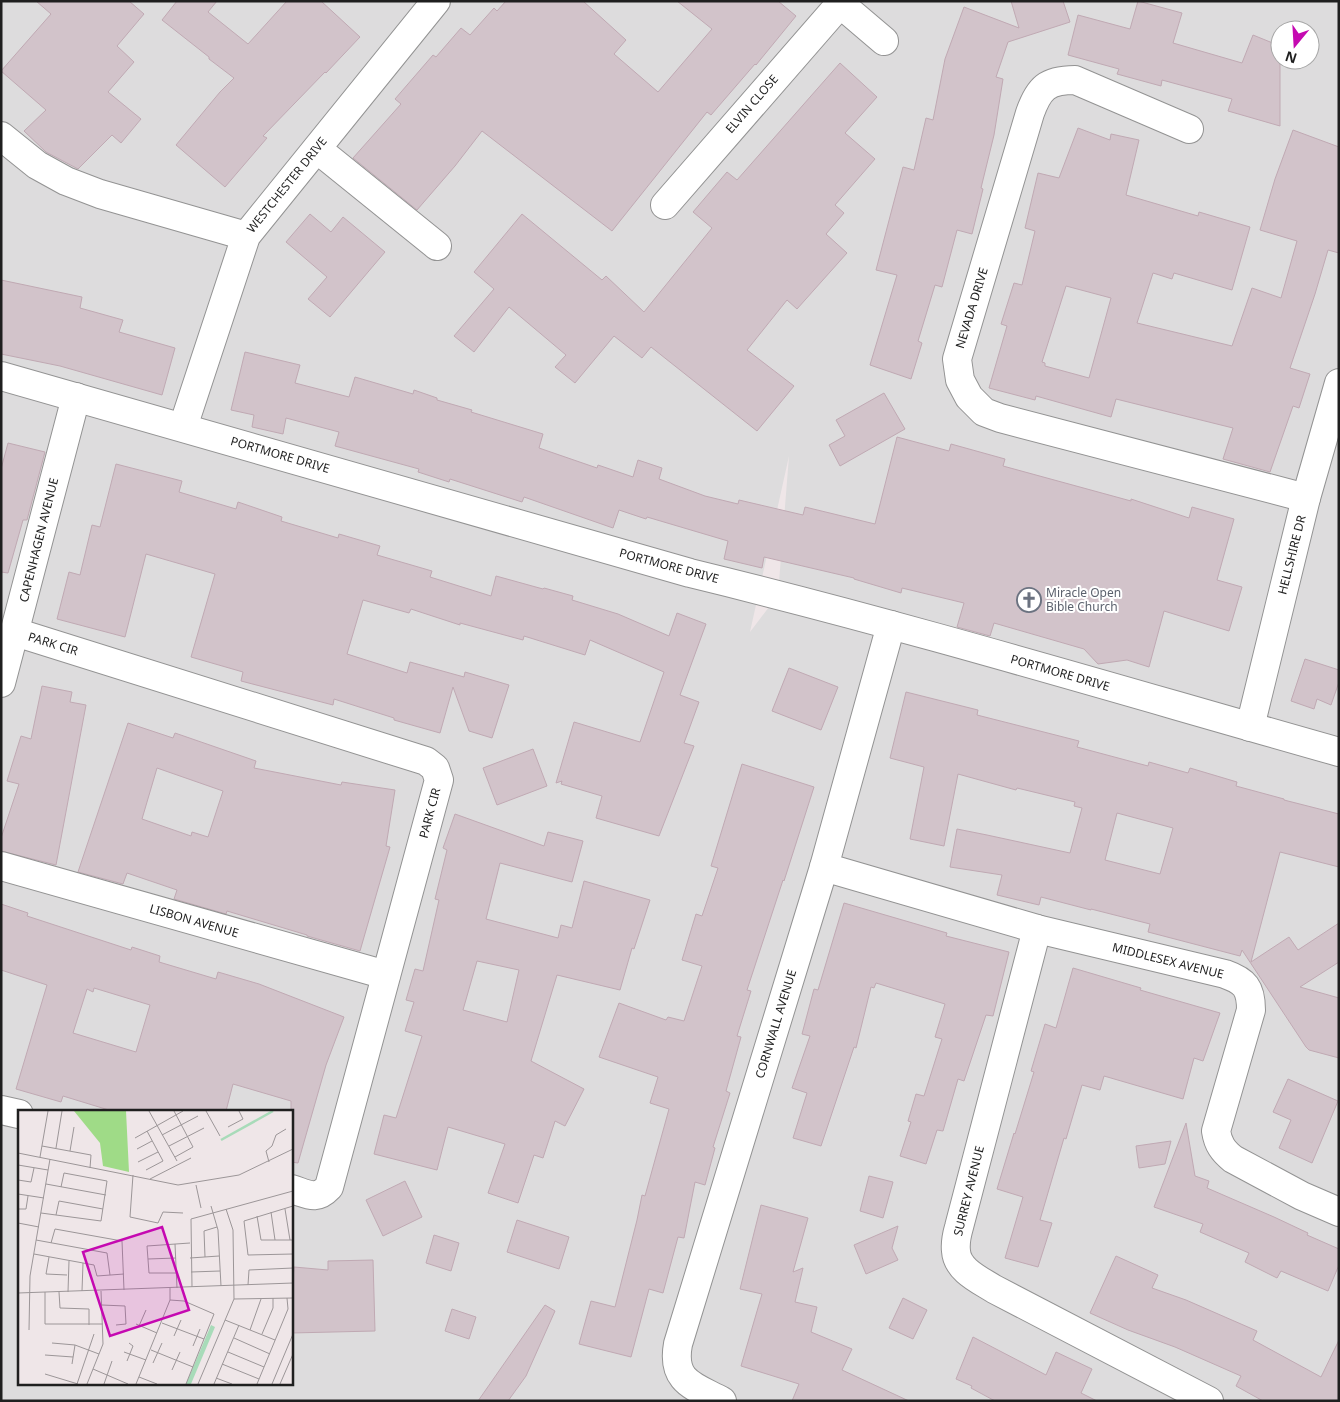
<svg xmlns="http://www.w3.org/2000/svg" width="1340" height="1402" viewBox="0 0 1340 1402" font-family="'Noto Sans',sans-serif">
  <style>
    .residential { fill: #dddcdd; fill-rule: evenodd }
    .building { fill: #d2c3ca; stroke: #c0a9b3; fill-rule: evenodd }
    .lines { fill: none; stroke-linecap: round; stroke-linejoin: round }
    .minor-casing { stroke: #939393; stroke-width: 30 }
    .tertiary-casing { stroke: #939393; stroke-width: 30 }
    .minor { stroke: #fff; stroke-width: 28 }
    .tertiary { stroke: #fff; stroke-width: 28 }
    .labels { text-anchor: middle; stroke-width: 4; stroke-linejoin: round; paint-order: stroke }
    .street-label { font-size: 12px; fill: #1f1f1f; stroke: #fff }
    .worship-label { font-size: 12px; fill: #5b616d; stroke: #fff; text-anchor: start }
    .inset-river { fill: none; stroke: #a8dbb9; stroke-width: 2.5 }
    .inset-road { fill: none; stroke: #9c9698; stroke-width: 1 }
    .view { fill: #c509b1; fill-opacity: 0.15; stroke: #c509b1; stroke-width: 2.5 }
    .inset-edge { fill: none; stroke: #1f1f1f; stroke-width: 2.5 }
  </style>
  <rect width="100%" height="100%" fill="#efe6e8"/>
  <path class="residential" d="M1 1H1339V1401H1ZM1280 30H1310V60H1280ZM789 456 778 595 750 632ZM19 1111H291V1383H19Z"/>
  <g class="building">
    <polygon points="36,1 129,1 144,14 117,46 134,62 108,92 141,119 121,143 112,135 78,169 46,152 24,131 46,110 1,71 51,14"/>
    <polygon points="177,1 217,1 208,12 248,44 287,1 321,1 360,37 326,73 325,72 263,136 267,138 225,187 176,145 220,92 234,78 209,59 209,57 162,20"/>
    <polygon points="506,1 583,1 626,40 614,54 658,92 712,29 677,1 778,1 796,16 756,65 755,64 711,115 707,112 612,231 482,131 455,166 417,210 353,158 401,104 395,99 433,55 436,57 461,28 470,35 494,8 497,11"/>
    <polygon points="1011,1 1063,1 1070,22 1008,42 996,77 1003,79 994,135 981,188 983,189 972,234 957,230 942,287 935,285 918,341 922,343 911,379 870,365 897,275 876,270 903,167 914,170 926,118 933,120 945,59 964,7 1019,28"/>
    <polygon points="1138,1 1182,13 1173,43 1242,63 1253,35 1280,46 1280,126 1228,111 1232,99 1162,80 1161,86 1117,74 1119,69 1068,55 1078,15 1130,29"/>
    <polygon points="840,63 877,97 845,133 875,159 835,205 844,213 826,234 847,253 797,309 787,300 747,350 794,386 757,431 651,347 642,358 614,336 575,383 555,367 566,355 509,307 474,352 454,336 494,289 474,272 522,214 602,280 606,276 644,312 712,228 693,212 727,172 737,180"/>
    <path d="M1078 128 1110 140 1111 134 1139 140 1126 195 1198 216 1199 212 1250 227 1232 290 1174 273 1172 279 1153 273 1137 323 1232 346 1252 288 1281 298 1297 241 1260 230 1275 179 1293 130 1339 147V253L1328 250 1315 294 1290 368 1310 374 1299 408 1293 406 1270 472 1223 459 1233 428 1116 399 1111 417 1036 396 1035 400 989 388 1007 326 1001 324 1014 283 1022 285 1035 231 1025 228 1038 173 1059 178ZM1066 286 1111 298 1089 378 1045 366V363L1042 362Z"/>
    <polygon points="310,214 331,232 343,217 385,252 330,317 308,299 327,277 286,242"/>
    <polygon points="1,280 82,297 80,308 123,320 119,332 175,348 162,395 60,366 1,354"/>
    <polygon points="245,352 300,365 295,383 349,397 355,377 413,394 414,390 437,398 437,400 472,410 471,412 543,434 539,448 597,468 598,465 633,477 638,460 662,468 659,479 705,496 738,504 739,500 803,515 805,507 875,524 897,437 949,451 951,444 1005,459 1003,466 1131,501 1131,499 1189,518 1192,507 1234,519 1217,580 1242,587 1229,631 1164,611 1149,667 1127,660 1098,664 1084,649 994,623 990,636 957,627 964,603 902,588 901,593 854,579 854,578 764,557 762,568 724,559 728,541 647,517 646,519 619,510 613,528 524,497 522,502 450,479 449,482 418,472 419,469 335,446 339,432 286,418 283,434 252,427 254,415 231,410"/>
    <polygon points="884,393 905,429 840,466 829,445 845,436 836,420"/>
    <polygon points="8,443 45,452 27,520 23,520 8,573 1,572 1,469"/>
    <polygon points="116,464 182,481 179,492 236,509 238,502 282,517 281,521 338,538 339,534 380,546 377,555 432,571 430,577 491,596 496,576 543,589 544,588 573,596 572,600 618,614 669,636 677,613 706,624 680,695 699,702 684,743 694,746 659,836 596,818 602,796 561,784 562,781 556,783 574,722 640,742 664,672 590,640 585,655 524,636 523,640 460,623 460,625 411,609 409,613 363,600 347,654 407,673 410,662 464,677 465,672 509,685 492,738 469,731 453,687 440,733 394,720 394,718 334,699 333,705 241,681 243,672 191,657 215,574 146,554 125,637 57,619 69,572 80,575 92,525 100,527"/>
    <polygon points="1305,659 1339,670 1339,682 1331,705 1317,699 1314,709 1291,701"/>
    <polygon points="789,668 838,687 821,730 772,711"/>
    <polygon points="42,686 72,692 70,702 86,705 56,865 1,851 1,838 19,784 7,781 21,736 31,739"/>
    <path d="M906 692 978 710 977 715 1079 741 1077 747 1148 766 1149 762 1188 773 1190 768 1237 782 1236 786 1284 799V800L1339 814V867L1280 852 1251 962 1289 937 1298 950 1339 923V962L1300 987 1339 998V1058L1309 1050 1306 1047 1242 950 1240 956 1148 932 1150 924 1091 909V910L1041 897 1039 905 997 895 1002 875 950 867 957 829 987 835 1070 853 1082 808 1074 806 1075 802 1017 788 1016 790 958 774 944 846 910 839 924 767 890 758ZM1117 813 1173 828 1160 874 1105 860Z"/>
    <path d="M128 723 173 738 175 733 256 761 254 768 341 785 342 782 395 790 386 846 390 847 360 951 307 936V935L227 911 226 914 174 899 177 890 127 873 123 884 78 872ZM157 768 223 791 208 837 192 832 191 836 142 819Z"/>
    <polygon points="533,749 547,786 497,805 483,768"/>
    <polygon points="742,764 814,787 784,881 783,880 747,990 751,991 737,1036 741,1037 726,1091 730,1093 713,1147 715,1148 705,1185 695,1182 684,1238 678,1237 663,1293 649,1289 631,1357 579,1344 591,1301 615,1307 637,1220 642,1195 645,1196 669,1109 650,1103 658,1077 599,1057 619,1003 666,1020 668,1017 684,1021 702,966 682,960 696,914 702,916 718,868 711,866"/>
    <path d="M455 814 544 846 548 832 583 841 572 882 500 863 486 919 558 938 561 925 572 928 584 881 650 900 634 949 632 948 620 990 557 975 531 1061 584 1089 565 1126 555 1121 543 1158 534 1155 518 1203 488 1193 505 1144 448 1127 437 1170 374 1154 384 1115 396 1118 422 1036 405 1031 414 1002 406 1000 415 969 423 971 439 900 435 899 447 850 443 848ZM477 961 519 970 507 1022 463 1010Z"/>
    <polygon points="844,903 947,933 946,936 1009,952 993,1016 986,1015 964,1081 958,1079 943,1131 937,1130 926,1164 900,1156 911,1122 908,1121 916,1094 924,1096 942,1039 935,1037 945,1004 876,983 874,988 871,987 856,1048 854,1047 821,1146 793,1138 807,1093 792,1088 810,1036 802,1034 814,989 818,990"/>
    <path d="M1 904 28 913 27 916 131 950 132 947 160 956 159 962 216 979 218 972 259 984 344 1017 326 1065 298 1163 291 1162V1101L233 1084 226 1111H112L63 1096 61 1102 16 1089 47 985 1 970ZM94 988 150 1005 136 1052 73 1033 87 989 93 992Z"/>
    <polygon points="1073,968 1141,988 1140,990 1220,1013 1203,1061 1194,1058 1183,1099 1104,1076 1100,1090 1082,1085 1066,1139 1064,1138 1040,1220 1052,1223 1038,1267 1005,1258 1023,1197 997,1189 1014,1133 1015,1134 1034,1072 1031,1071 1045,1024 1056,1028"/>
    <polygon points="1288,1079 1338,1101 1312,1163 1279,1148 1291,1120 1273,1112"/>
    <polygon points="1186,1123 1195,1176 1209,1181 1207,1188 1274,1217 1308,1233 1307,1235 1339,1249 1339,1265 1328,1291 1281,1271 1277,1278 1245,1262 1249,1253 1200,1232 1203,1224 1154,1207"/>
    <polygon points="1171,1141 1165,1164 1139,1168 1136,1146"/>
    <polygon points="869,1176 893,1182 883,1218 860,1211"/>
    <polygon points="405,1181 422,1217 383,1236 366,1200"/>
    <polygon points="761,1205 808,1218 793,1272 803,1268 795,1302 817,1307 811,1332 852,1349 842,1370 909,1401 792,1401 799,1384 741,1366 762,1294 740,1289"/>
    <polygon points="517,1220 569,1237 559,1269 507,1252"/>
    <polygon points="898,1226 892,1248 898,1260 866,1274 854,1245"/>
    <polygon points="434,1235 459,1243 451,1271 426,1263"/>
    <polygon points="1116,1256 1158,1275 1152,1288 1186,1300 1257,1331 1253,1340 1321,1377 1339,1340 1339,1401 1263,1401 1236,1386 1241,1376 1175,1347 1128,1330 1090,1313"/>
    <polygon points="373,1260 375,1331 291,1333 291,1281 293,1281 294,1267 328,1270 328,1261"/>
    <polygon points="903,1298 927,1310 913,1339 889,1328"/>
    <polygon points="545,1305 555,1311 526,1376 508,1401 478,1401"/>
    <polygon points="452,1309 476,1317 469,1339 445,1331"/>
    <polygon points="973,1337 1046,1375 1056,1352 1092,1369 1081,1393 1097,1401 995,1401 971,1388 972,1386 956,1379"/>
  </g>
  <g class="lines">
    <defs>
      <g id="minor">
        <polyline points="837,1 884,41"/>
        <path d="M1189 129 1075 80C1047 80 1039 88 1030 113L957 359 960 380 969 397 984 412 1000 418 1306 498"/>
        <polyline points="1,136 37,165 66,181 100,194 246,236"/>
        <polyline points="317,149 437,246"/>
        <polyline points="665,205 840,4"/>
        <polyline points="183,427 246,236 436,1"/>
        <path d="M15 632 426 761 435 768 439 780 329 1187C316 1201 308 1194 291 1189"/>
        <polyline points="1,683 76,397"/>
        <polyline points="1,866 386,975"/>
        <path d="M824 867 1037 929 1225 974C1245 981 1251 988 1251 1010L1216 1131C1218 1144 1223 1151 1233 1159L1302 1196 1339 1212"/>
        <path d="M1037 929 959 1227C957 1234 955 1243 956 1251 957 1270 980 1280 994 1289L1209 1401"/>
        <polyline points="1,1110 19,1114"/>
        <path d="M722 1401C694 1386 671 1382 678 1344L824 867 891 625"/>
      </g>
      <g id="tertiary">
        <path d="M1 376 690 573C908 626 1123 691 1339 752"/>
        <polyline points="1250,727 1306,498 1339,383"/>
      </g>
    </defs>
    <use href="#minor" class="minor-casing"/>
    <use href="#tertiary" class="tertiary-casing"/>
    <use href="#minor" class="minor"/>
    <use href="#tertiary" class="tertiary"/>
  </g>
  <defs>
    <symbol id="church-ring" viewBox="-11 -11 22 22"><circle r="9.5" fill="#fff" stroke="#6b7280" stroke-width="1.5"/><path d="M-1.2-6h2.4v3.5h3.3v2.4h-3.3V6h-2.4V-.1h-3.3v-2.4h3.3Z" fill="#6b7280"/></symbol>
  </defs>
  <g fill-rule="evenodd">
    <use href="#church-ring" x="1015" y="586" width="28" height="28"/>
  </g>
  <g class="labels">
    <g class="street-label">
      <text transform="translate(752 104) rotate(-49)" y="4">ELVIN CLOSE</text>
      <text transform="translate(287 185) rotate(-51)" y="4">WESTCHESTER DRIVE</text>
      <text transform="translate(972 308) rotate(-73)" y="4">NEVADA DRIVE</text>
      <text transform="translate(280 455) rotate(16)" y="4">PORTMORE DRIVE</text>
      <text transform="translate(39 540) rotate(-76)" y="4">CAPENHAGEN AVENUE</text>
      <text transform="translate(1292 555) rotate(-76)" y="4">HELLSHIRE DR</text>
      <text transform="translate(669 566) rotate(15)" y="4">PORTMORE DRIVE</text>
      <text transform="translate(53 644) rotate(17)" y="4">PARK CIR</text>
      <text transform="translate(1060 673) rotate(16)" y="4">PORTMORE DRIVE</text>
      <text transform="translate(430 813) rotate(-75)" y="4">PARK CIR</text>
      <text transform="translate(194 921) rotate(16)" y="4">LISBON AVENUE</text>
      <text transform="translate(1168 961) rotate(14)" y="4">MIDDLESEX AVENUE</text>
      <text transform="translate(776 1024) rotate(-73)" y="4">CORNWALL AVENUE</text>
      <text transform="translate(969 1191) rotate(-76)" y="4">SURREY AVENUE</text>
    </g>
    <g class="worship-label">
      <text x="1046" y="597">Miracle Open<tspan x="1046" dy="14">Bible Church</tspan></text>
    </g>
  </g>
  <g transform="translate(18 1110)">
    <rect width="275" height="275" fill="#efe6e8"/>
    <path d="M56 1H108L111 62 85 56 82 33Z" fill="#9fdb87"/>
    <path d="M193 215 197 217 173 274H168Z" fill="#a8dbb9"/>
    <path class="inset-river" d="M203 30 255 1"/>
    <path class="inset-road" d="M131 1 159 51M156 1 175 37 157 47M188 1 202 26M210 17 225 9 221 1M144 25 180 6M117 28 165 1M24 36 73 45 72 58M151 36 186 18M38 38 44 1M119 39 134 31M52 41 56 17M0 43 160 75 221 65 275 39M22 47 30 1M120 52 140 42M251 52 248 41 254 36 258 25 268 19M0 55 30 60M128 60 145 51 129 21M115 65 112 107 140 113 145 102 165 103M132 69 173 48M0 70 13 72 16 58M28 74 88 85M178 75 183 98M0 84 26 88M193 96 200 120 203 176M275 96 226 111 230 145 275 144M0 99H8L10 86M267 99 272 130M253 102 257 130M23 103 83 111 89 71 46 63 43 77M38 105 41 91 85 99M239 106 243 130H275M0 113 21 117M18 130 89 143 92 165M33 133 37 119 104 131 106 180M157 134 159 178M16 144 76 155 79 166 106 164M31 147 28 164 49 165M187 147 186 121 199 117M172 148 201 146M130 149 158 148M173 162 202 161M158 163H131L129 136 172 133M230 175 231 160 275 158M174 177 173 109 275 81M64 181 65 153M27 182V214H85M41 182 42 198 71 199V215M50 182 51 151M0 183 275 173M216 189 275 188M152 190 166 191 196 204 168 274M84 195 107 196 108 214 98 215M207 210 257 230M144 213 186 229M118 214 139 223M121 216 128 200M11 220 12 166 32 49M232 220 243 189M244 224 255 198V188M156 226 163 210M216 228 252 244M34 233 57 235 81 244M175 236 182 219M133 240 175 257M106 242 128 250M210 242 246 257M27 245 55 247M109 251 115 236 111 233M135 253 144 233M54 254 57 235M204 254 241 269M75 259 110 274M154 260 162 242M27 264 60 274M121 267 139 274M198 268 214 274M59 274 76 224M69 274 85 234 83 181M86 274 94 251M118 274 152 190V178M180 274 216 189 215 120 208 99M196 274 221 215M239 274 270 199 269 188M254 274 275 224M262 274 275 244"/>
    <path class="view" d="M144 117 171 200 92 226 65 142Z"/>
    <rect width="275" height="275" class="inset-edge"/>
  </g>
  <rect width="1340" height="1402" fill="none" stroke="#1f1f1f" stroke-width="5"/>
  <g transform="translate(1295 45) rotate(198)"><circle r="24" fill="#ffffff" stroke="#a5a5a5"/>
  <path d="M0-4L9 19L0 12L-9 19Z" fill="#c509b1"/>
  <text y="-8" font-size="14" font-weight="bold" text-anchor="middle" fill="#1f1f1f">N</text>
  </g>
</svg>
